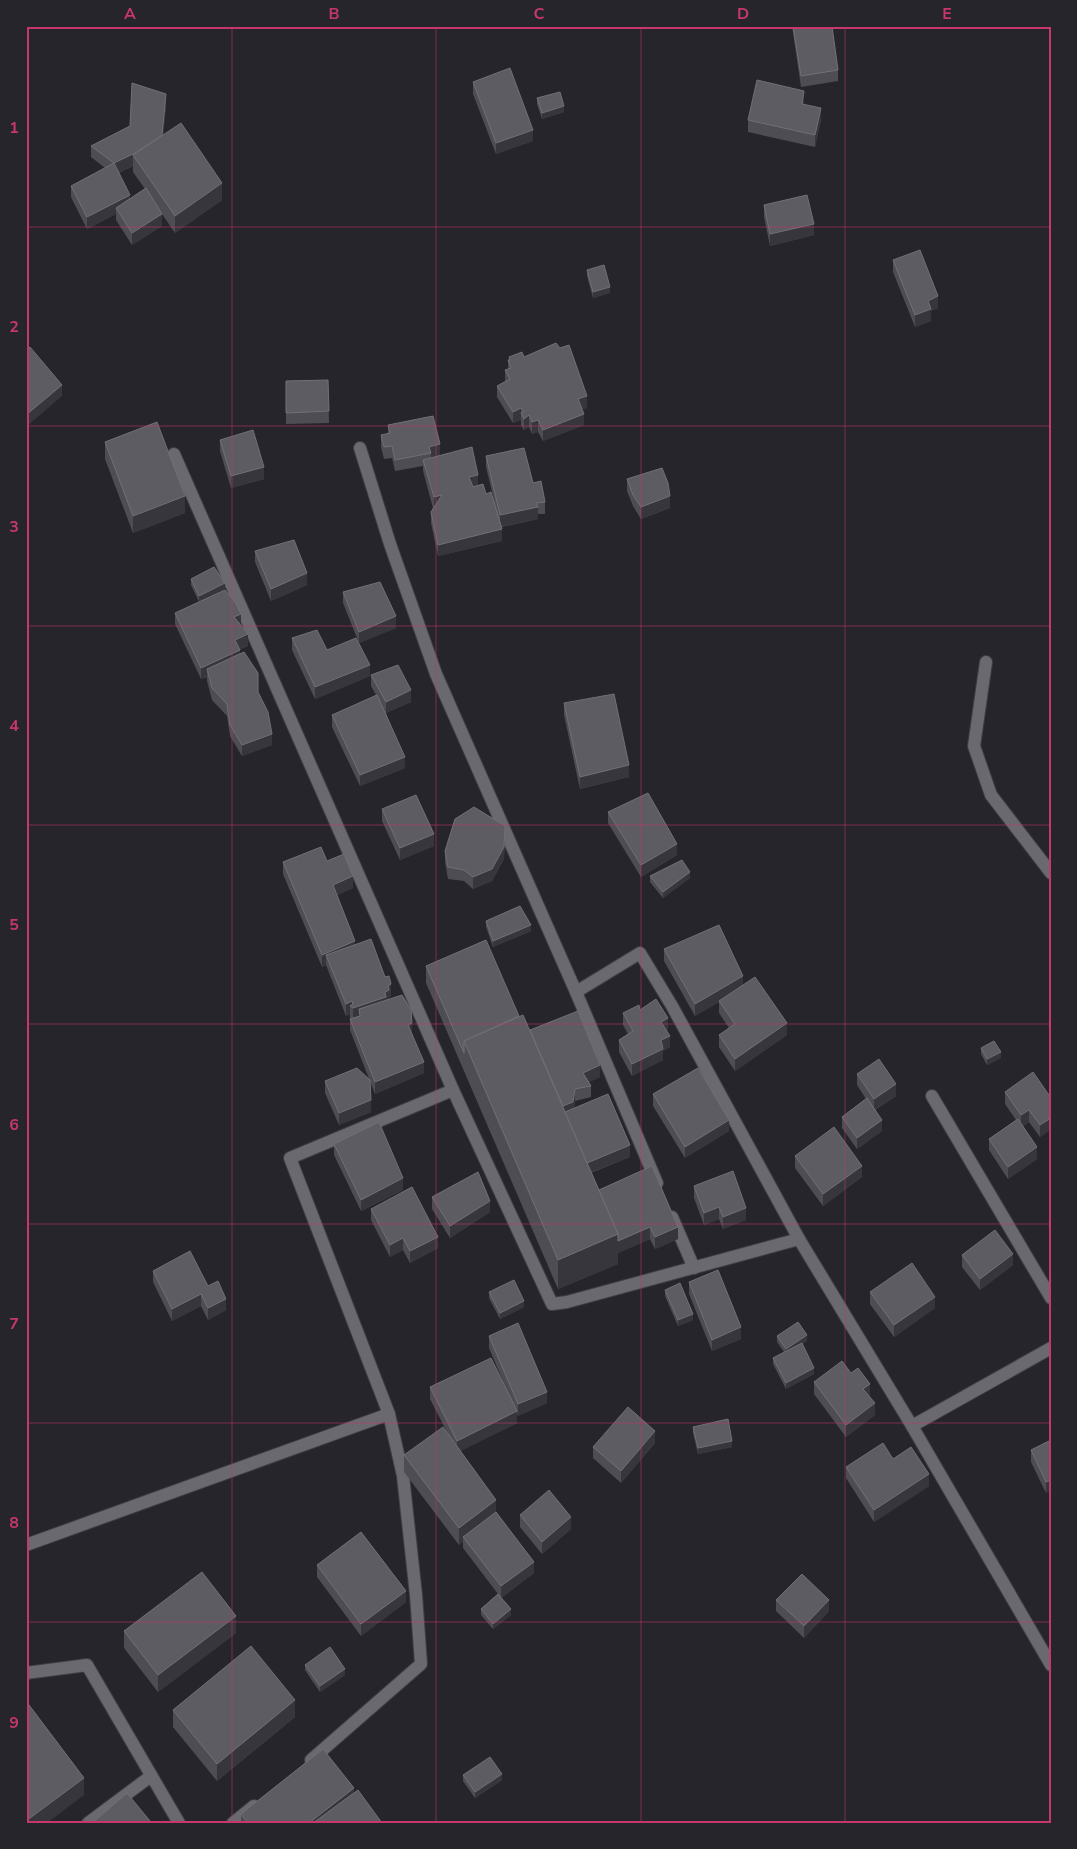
<svg xmlns="http://www.w3.org/2000/svg" width="1077" height="1849" viewBox="0 0 1077 1849" font-family="'Nunito Sans',sans-serif">
  <style>
    .lines { fill: none; stroke-linecap: round; stroke-linejoin: round }
    .lane-casing { stroke: #404044; stroke-width: 14 }
    .street-casing { stroke: #404044; stroke-width: 14 }
    .lane { stroke: #6a6970; stroke-width: 12 }
    .street { stroke: #6a6970; stroke-width: 12 }
    .wall { fill: #4e4d54; fill-rule: evenodd }
    .shaded-wall { fill: #37363d }
    .building { fill: #5d5c63; stroke: #717077 }
    .grid { fill: none; stroke: #c6366f; stroke-width: 1; stroke-opacity: 0.55 }
    .neatline { fill: none; stroke: #c6366f; stroke-width: 2 }
    .grid-label { font-size: 16px; text-anchor: middle; font-weight: bold; fill: #c6366f }
  </style>
  <rect width="100%" height="100%" fill="#26252b"/>
  <g class="lines">
    <defs>
      <g id="lane">
        <polyline points="26,1673 87,1665 179,1823"/>
        <polyline points="88,1823 151,1776"/>
      </g>
      <g id="street">
        <polyline points="360,448 390,544 436,674 576,992 640,953 672,1006 799,1239"/>
        <polyline points="174,454 453,1090 552,1304 567,1302 799,1239 912,1426 1051,1665"/>
        <polyline points="986,662 974,746 991,795 1051,873"/>
        <polyline points="576,992 657,1183"/>
        <polyline points="932,1096 1051,1298"/>
        <polyline points="672,1217 694,1268"/>
        <polyline points="912,1426 1051,1348"/>
        <polyline points="26,1545 389,1414"/>
        <polyline points="311,1760 421,1664 416,1595 403,1476 389,1414 290,1158 453,1090"/>
        <polyline points="233,1823 254,1806"/>
      </g>
    </defs>
    <use href="#lane" class="lane-casing"/>
    <use href="#street" class="street-casing"/>
    <use href="#lane" class="lane"/>
    <use href="#street" class="street"/>
  </g>
  <g class="wall">
    <polygon points="792,26 832,26 838,70 838,81 801,87"/>
    <polygon points="473,82 533,141 496,154 473,94"/>
    <polygon points="537,98 564,112 542,119 537,104"/>
    <polygon points="804,102 804,104 821,120 815,147 748,132 748,120"/>
    <path d="M166 106 163 135 222 200 175 233 162 214V226L132 245 116 220V214L87 229 71 197V186L105 168 91 157V146L130 126ZM133 166V172L145 189 130 199 119 173Z"/>
    <polygon points="764,205 814,235 770,246 764,217"/>
    <polygon points="893,260 938,308 931,311 931,321 915,327 893,272"/>
    <polygon points="587,270 610,293 593,298 587,276"/>
    <polygon points="509,357 524,357 587,408 582,409 584,425 543,441 538,432 532,434 529,427 524,430 521,425 521,420 513,423 497,397 497,386 505,382 505,370 508,369 508,360 509,360"/>
    <polygon points="328,380 329,423 286,424 286,381"/>
    <polygon points="388,425 440,455 478,486 486,494 494,500 486,467 486,456 533,483 545,502 545,514 538,514 538,519 502,527 502,541 438,556 431,523 431,512 433,508 423,471 423,466 395,471 392,458 384,459 381,447 381,435 388,434"/>
    <polygon points="220,440 264,479 231,488 220,451"/>
    <polygon points="105,442 185,513 133,533 105,459"/>
    <polygon points="627,479 670,508 641,519 633,506 627,491"/>
    <polygon points="255,551 307,585 271,601 255,562"/>
    <polygon points="191,579 225,589 202,600 241,626 248,646 239,650 240,655 258,692 272,745 242,756 230,736 227,716 212,700 207,681 207,677 201,679 175,624 175,613 199,602 191,585"/>
    <polygon points="343,592 396,628 359,643 343,603"/>
    <polygon points="292,638 327,650 370,676 315,699 292,650"/>
    <polygon points="371,675 411,702 386,713 405,768 360,786 332,727 332,715 376,695 371,686"/>
    <polygon points="564,703 629,777 580,789 564,715"/>
    <polygon points="382,809 434,846 400,860 382,821"/>
    <polygon points="608,812 677,855 641,877 608,823"/>
    <polygon points="505,838 504,859 492,881 473,889 464,881 448,879 445,862 445,851"/>
    <polygon points="327,861 353,888 337,895 355,945 391,996 389,997 389,999 412,1034 424,1073 375,1094 350,1030 350,1019 351,1018 350,1018 350,1014 346,1016 326,965 322,967 283,874 283,862"/>
    <polygon points="650,876 690,878 663,898 650,882"/>
    <polygon points="486,921 531,931 493,947 486,927"/>
    <polygon points="664,949 743,985 787,1035 735,1071 719,1047 719,1035 729,1028 719,1013 719,1002 695,1016 664,961"/>
    <polygon points="426,966 519,1016 530,1030 600,1077 589,1082 591,1086 591,1097 575,1101 574,1109 630,1157 591,1173 599,1190 678,1239 655,1249 650,1239 618,1253 618,1251 618,1264 558,1289 426,983"/>
    <polygon points="640,1010 668,1030 666,1030 670,1047 663,1051 663,1060 632,1076 619,1052 619,1040 628,1034 623,1025 623,1013"/>
    <polygon points="981,1048 1001,1058 987,1065 981,1054"/>
    <polygon points="857,1074 896,1096 875,1110 882,1131 857,1149 842,1128 842,1117 866,1099 857,1085"/>
    <polygon points="325,1081 371,1112 339,1125 325,1093"/>
    <polygon points="1005,1092 1051,1098 1051,1129 1040,1137 1029,1122 1023,1126 1037,1159 1008,1179 989,1150 989,1139 1016,1120 1005,1104"/>
    <polygon points="653,1094 729,1131 685,1158 653,1106"/>
    <polygon points="334,1144 403,1190 361,1211 334,1155"/>
    <polygon points="795,1156 862,1177 823,1206 795,1168"/>
    <polygon points="694,1186 746,1220 723,1229 719,1219 704,1225 694,1198"/>
    <polygon points="432,1197 490,1212 450,1238 432,1209"/>
    <polygon points="371,1209 438,1248 410,1263 403,1250 390,1257 371,1220"/>
    <polygon points="962,1255 1013,1265 980,1290 962,1267"/>
    <polygon points="153,1271 208,1286 226,1310 208,1320 201,1306 172,1321 153,1282"/>
    <polygon points="689,1282 741,1339 712,1351 689,1294"/>
    <polygon points="665,1290 693,1320 678,1326 665,1296"/>
    <polygon points="489,1292 524,1307 500,1319 489,1298"/>
    <polygon points="870,1292 935,1308 894,1337 870,1304"/>
    <polygon points="489,1336 547,1403 518,1416 517,1413 517,1423 460,1451 496,1512 534,1573 501,1598 511,1615 493,1629 481,1615 481,1609 498,1594 463,1548 463,1541 459,1545 404,1472 404,1455 448,1434 430,1399 430,1387 510,1398 489,1348"/>
    <polygon points="777,1336 807,1341 802,1344 814,1374 786,1389 773,1364 773,1358 784,1352 777,1342"/>
    <polygon points="814,1382 870,1396 869,1396 875,1415 846,1437 814,1394"/>
    <polygon points="693,1427 732,1447 698,1454 693,1433"/>
    <polygon points="1051,1440 1046,1493 1031,1462 1031,1450"/>
    <polygon points="655,1443 621,1483 593,1458 593,1447"/>
    <polygon points="893,1459 929,1486 874,1522 846,1478 846,1467"/>
    <polygon points="520,1515 571,1529 542,1554 520,1527"/>
    <polygon points="317,1565 406,1602 361,1636 317,1577"/>
    <polygon points="776,1600 829,1611 804,1638 776,1611"/>
    <polygon points="124,1631 236,1633 158,1692 124,1648"/>
    <polygon points="305,1665 345,1675 320,1692 305,1670"/>
    <polygon points="173,1710 295,1717 217,1781 173,1727"/>
    <polygon points="463,1775 502,1780 475,1798 463,1781"/>
    <polygon points="354,1793 382,1823 241,1823 241,1814"/>
  </g>
  <g class="shaded-wall">
    <polygon points="804,91 804,102 802,115 802,104"/>
    <polygon points="166,94 166,106 162,152 133,155 133,166 114,175 114,163"/>
    <polygon points="564,106 564,112 542,119 542,113"/>
    <polygon points="821,108 821,120 815,147 815,135"/>
    <polygon points="533,130 533,141 496,154 496,143"/>
    <polygon points="222,183 222,200 175,233 175,216"/>
    <polygon points="130,195 130,207 116,208 116,214 87,229 87,217"/>
    <polygon points="162,214 162,226 132,245 132,233"/>
    <polygon points="814,224 814,235 770,246 770,234"/>
    <polygon points="610,287 610,293 593,298 593,292"/>
    <polygon points="938,296 938,308 931,311 931,321 915,327 915,315 928,301"/>
    <polygon points="62,385 62,396 26,427 26,415"/>
    <polygon points="587,396 587,408 578,410 578,399"/>
    <polygon points="521,408 521,420 513,423 513,412"/>
    <polygon points="584,414 584,425 543,441 543,430"/>
    <polygon points="529,415 529,427 524,430 524,419"/>
    <polygon points="538,420 538,432 532,434 532,422"/>
    <polygon points="440,444 440,456 431,459 431,453 429,447"/>
    <polygon points="264,467 264,479 231,488 231,476"/>
    <polygon points="478,475 478,487 469,489 469,477"/>
    <polygon points="442,495 434,509 434,497"/>
    <polygon points="185,496 185,513 133,533 133,516"/>
    <polygon points="670,496 670,508 641,519 641,507"/>
    <polygon points="538,507 538,519 500,527 500,515"/>
    <polygon points="502,529 502,541 438,556 438,545"/>
    <polygon points="307,573 307,585 271,601 271,589"/>
    <polygon points="225,583 225,589 199,602 199,596"/>
    <polygon points="241,614 241,626 234,617"/>
    <polygon points="396,616 396,628 359,643 359,632"/>
    <polygon points="248,634 248,646 235,652 235,640"/>
    <polygon points="240,650 240,662 207,669 207,676 201,679 201,668"/>
    <polygon points="370,665 370,676 315,699 315,687"/>
    <polygon points="411,690 411,702 386,713 386,702"/>
    <polygon points="272,734 272,745 242,756 242,745"/>
    <polygon points="405,757 405,768 360,786 360,775"/>
    <polygon points="629,765 629,777 580,789 580,777"/>
    <polygon points="505,826 504,859 492,881 473,889 473,877"/>
    <polygon points="434,834 434,846 400,860 400,848"/>
    <polygon points="677,844 677,855 641,877 641,865"/>
    <polygon points="690,872 690,878 663,898 663,892"/>
    <polygon points="353,876 353,888 333,897 333,885"/>
    <polygon points="531,925 531,931 493,947 493,941"/>
    <polygon points="355,941 355,953 326,955 326,965 322,967 322,955"/>
    <polygon points="743,976 743,988 695,1016 695,1004"/>
    <polygon points="391,984 391,996 389,997 389,1002 353,1020 353,1008 385,992 388,986"/>
    <polygon points="352,1001 352,1007 350,1006 350,1014 346,1016 346,1004"/>
    <polygon points="668,1018 668,1030 661,1034 661,1022"/>
    <polygon points="412,1023 412,1034 408,1037 408,1025"/>
    <polygon points="787,1023 787,1035 735,1071 735,1059"/>
    <polygon points="670,1036 670,1047 663,1051 663,1060 632,1076 632,1064 661,1040"/>
    <polygon points="1001,1052 1001,1058 987,1065 987,1059"/>
    <polygon points="424,1062 424,1073 375,1094 375,1082"/>
    <polygon points="600,1065 600,1077 583,1085 583,1073"/>
    <polygon points="896,1084 896,1096 874,1110 874,1099"/>
    <polygon points="575,1089 575,1101 573,1114 563,1117 556,1108"/>
    <polygon points="371,1100 371,1112 339,1125 339,1113"/>
    <polygon points="1029,1110 1029,1122 1021,1127 1021,1115"/>
    <polygon points="1051,1118 1051,1129 1040,1137 1040,1125"/>
    <polygon points="729,1120 729,1131 685,1158 685,1147"/>
    <polygon points="882,1120 882,1131 857,1149 857,1138"/>
    <polygon points="630,1145 630,1157 584,1175 584,1164"/>
    <polygon points="1037,1147 1037,1159 1008,1179 1008,1167"/>
    <polygon points="862,1166 862,1177 823,1206 823,1194"/>
    <polygon points="403,1178 403,1190 361,1211 361,1200"/>
    <polygon points="490,1201 490,1212 450,1238 450,1226"/>
    <polygon points="719,1207 719,1219 704,1225 704,1213"/>
    <polygon points="746,1208 746,1220 723,1229 723,1217"/>
    <polygon points="650,1227 650,1239 618,1253 618,1241"/>
    <polygon points="678,1227 678,1239 655,1249 655,1237"/>
    <polygon points="618,1234 618,1264 558,1289 558,1260"/>
    <polygon points="438,1237 438,1248 410,1263 410,1251"/>
    <polygon points="403,1238 403,1250 390,1257 390,1245"/>
    <polygon points="1013,1254 1013,1265 980,1290 980,1279"/>
    <polygon points="201,1294 201,1306 172,1321 172,1309"/>
    <polygon points="935,1297 935,1308 894,1337 894,1325"/>
    <polygon points="226,1299 226,1310 208,1320 208,1308"/>
    <polygon points="524,1301 524,1307 500,1319 500,1313"/>
    <polygon points="693,1314 693,1320 678,1326 678,1320"/>
    <polygon points="741,1327 741,1339 712,1351 712,1340"/>
    <polygon points="807,1335 807,1341 786,1355 786,1349"/>
    <polygon points="814,1368 814,1374 786,1389 786,1383"/>
    <polygon points="870,1384 870,1396 863,1401 863,1389"/>
    <polygon points="547,1392 547,1403 518,1416 518,1404"/>
    <polygon points="875,1403 875,1415 846,1437 846,1425"/>
    <polygon points="517,1411 517,1423 457,1453 457,1441"/>
    <polygon points="655,1431 655,1443 621,1483 621,1471"/>
    <polygon points="732,1441 732,1447 698,1454 698,1448"/>
    <polygon points="929,1474 929,1486 874,1522 874,1510"/>
    <polygon points="1051,1480 1051,1491 1046,1493 1046,1482"/>
    <polygon points="496,1500 496,1517 463,1537 463,1541 459,1545 459,1528"/>
    <polygon points="571,1517 571,1529 542,1554 542,1542"/>
    <polygon points="534,1562 534,1573 501,1598 501,1586"/>
    <polygon points="406,1591 406,1602 361,1636 361,1624"/>
    <polygon points="829,1600 829,1611 804,1638 804,1626"/>
    <polygon points="511,1609 511,1615 493,1629 493,1624"/>
    <polygon points="236,1616 236,1633 158,1692 158,1675"/>
    <polygon points="345,1669 345,1675 320,1692 320,1686"/>
    <polygon points="295,1700 295,1717 217,1781 217,1764"/>
    <polygon points="502,1774 502,1780 475,1798 475,1792"/>
    <polygon points="84,1778 84,1795 47,1823 26,1823 26,1821"/>
    <polygon points="354,1788 354,1805 331,1823 309,1823"/>
  </g>
  <g class="building">
    <polygon points="793,26 832,26 838,70 801,76"/>
    <polygon points="510,68 533,130 496,143 473,82"/>
    <polygon points="757,80 804,91 802,104 821,108 815,135 748,120"/>
    <polygon points="132,83 166,94 162,135 135,153 114,163 91,146 130,126"/>
    <polygon points="560,92 564,106 542,113 537,98"/>
    <polygon points="181,123 222,183 175,216 133,155"/>
    <polygon points="114,163 130,195 87,217 71,186"/>
    <polygon points="146,188 162,214 132,233 116,208"/>
    <polygon points="807,195 814,224 770,234 764,205"/>
    <polygon points="920,250 938,296 928,301 931,309 915,315 893,260"/>
    <polygon points="604,265 610,287 593,292 587,270"/>
    <polygon points="556,343 560,348 569,345 587,396 578,399 584,414 543,430 538,420 532,422 529,415 524,419 521,413 524,411 521,408 513,412 497,386 510,379 505,370 511,368 508,360 510,360 509,357 522,352 524,357"/>
    <polygon points="30,347 62,385 26,415 26,350"/>
    <polygon points="328,380 329,411 286,413 286,381"/>
    <polygon points="433,416 440,444 429,447 431,453 395,460 392,446 384,447 381,435 390,433 388,425"/>
    <polygon points="157,422 185,496 133,516 105,442"/>
    <polygon points="253,430 264,467 231,476 220,440"/>
    <polygon points="472,447 478,475 469,477 473,487 483,484 486,494 491,492 502,529 438,545 431,512 442,495 434,497 423,460"/>
    <polygon points="524,448 533,483 541,481 545,502 536,503 538,507 500,515 486,456"/>
    <polygon points="662,468 668,483 670,496 641,507 633,495 627,479"/>
    <polygon points="294,540 307,573 271,589 255,551"/>
    <polygon points="214,567 225,583 199,596 191,579"/>
    <polygon points="380,582 396,616 359,632 343,592"/>
    <polygon points="225,590 235,602 241,614 234,617 248,634 235,640 240,650 201,668 175,613"/>
    <polygon points="317,630 327,650 356,638 370,665 315,687 292,638"/>
    <polygon points="244,652 258,673 258,692 268,712 272,734 242,745 230,725 227,704 212,688 207,669"/>
    <polygon points="398,665 411,690 386,702 371,675"/>
    <polygon points="614,694 629,765 580,777 564,703"/>
    <polygon points="377,695 405,757 360,775 332,715"/>
    <polygon points="648,793 677,844 641,865 608,812"/>
    <polygon points="416,795 434,834 400,848 382,809"/>
    <polygon points="474,807 505,826 504,847 492,869 473,877 464,870 448,867 445,851 455,819"/>
    <polygon points="321,847 327,861 344,854 353,876 333,885 355,941 322,955 283,862"/>
    <polygon points="682,860 690,872 663,892 650,876"/>
    <polygon points="520,906 531,925 493,941 486,921"/>
    <polygon points="719,925 743,976 695,1004 664,949"/>
    <polygon points="371,939 385,977 389,976 391,984 388,986 389,990 385,992 386,997 353,1008 350,1006 353,1004 352,1001 346,1004 326,955"/>
    <polygon points="486,940 519,1016 464,1041 464,1053 426,966"/>
    <polygon points="755,977 787,1023 735,1059 719,1035 735,1024 719,1001"/>
    <polygon points="402,995 411,1010 412,1023 408,1025 424,1062 375,1082 350,1019 360,1016 359,1009"/>
    <polygon points="656,999 668,1018 661,1022 670,1036 661,1040 663,1049 632,1064 619,1040 633,1031 623,1013 639,1005 640,1010"/>
    <polygon points="578,1011 600,1065 583,1073 591,1086 575,1089 573,1102 563,1106 530,1030"/>
    <polygon points="523,1015 618,1234 558,1260 464,1041"/>
    <polygon points="994,1041 1001,1052 987,1059 981,1048"/>
    <polygon points="879,1059 896,1084 874,1099 857,1074"/>
    <polygon points="357,1068 370,1080 371,1100 339,1113 325,1081"/>
    <polygon points="698,1068 729,1120 685,1147 653,1094"/>
    <polygon points="1033,1072 1051,1098 1051,1118 1040,1125 1029,1110 1021,1115 1005,1092"/>
    <polygon points="608,1094 630,1145 587,1163 565,1112"/>
    <polygon points="867,1098 882,1120 857,1138 842,1117"/>
    <polygon points="1018,1119 1037,1147 1008,1167 989,1139"/>
    <polygon points="379,1122 403,1178 361,1200 334,1144"/>
    <polygon points="834,1127 862,1166 823,1194 795,1156"/>
    <polygon points="652,1166 678,1227 655,1237 650,1227 618,1241 618,1234 599,1190"/>
    <polygon points="733,1171 746,1208 723,1217 719,1207 704,1213 694,1186"/>
    <polygon points="478,1172 490,1201 450,1226 432,1197"/>
    <polygon points="412,1187 438,1237 410,1251 403,1238 390,1245 371,1209"/>
    <polygon points="995,1230 1013,1254 980,1279 962,1255"/>
    <polygon points="190,1251 208,1286 218,1281 226,1299 208,1308 201,1294 172,1309 153,1271"/>
    <polygon points="912,1263 935,1297 894,1325 870,1292"/>
    <polygon points="718,1270 741,1327 712,1340 689,1282"/>
    <polygon points="514,1280 524,1301 500,1313 489,1292"/>
    <polygon points="680,1283 693,1314 678,1320 665,1290"/>
    <polygon points="798,1322 807,1335 786,1349 777,1336"/>
    <polygon points="518,1323 547,1392 518,1404 489,1336"/>
    <polygon points="802,1343 814,1368 786,1383 773,1358"/>
    <polygon points="491,1358 517,1411 457,1441 430,1387"/>
    <polygon points="842,1361 851,1373 858,1368 870,1384 863,1389 875,1403 846,1425 814,1382"/>
    <polygon points="628,1407 655,1431 621,1471 593,1447"/>
    <polygon points="728,1419 732,1441 698,1448 693,1427"/>
    <polygon points="443,1427 496,1500 459,1528 404,1455"/>
    <polygon points="1051,1440 1051,1480 1046,1482 1031,1450"/>
    <polygon points="883,1443 893,1459 911,1447 929,1474 874,1510 846,1467"/>
    <polygon points="549,1490 571,1517 542,1542 520,1515"/>
    <polygon points="496,1512 534,1562 501,1586 463,1537"/>
    <polygon points="361,1532 406,1591 361,1624 317,1565"/>
    <polygon points="202,1572 236,1616 158,1675 124,1631"/>
    <polygon points="802,1574 829,1600 804,1626 776,1600"/>
    <polygon points="498,1594 511,1609 493,1624 481,1609"/>
    <polygon points="251,1646 295,1700 217,1764 173,1710"/>
    <polygon points="330,1647 345,1669 320,1686 305,1665"/>
    <polygon points="26,1701 84,1778 26,1821"/>
    <polygon points="323,1749 354,1788 309,1823 248,1823 241,1814"/>
    <polygon points="490,1757 502,1774 475,1792 463,1775"/>
    <polygon points="358,1790 382,1823 313,1823"/>
    <polygon points="127,1793 150,1821 149,1823 92,1823"/>
  </g>
  <path class="grid" d="M232 26V1823M436 26V1823M641 26V1823M845 26V1823M26 227H1051M26 426H1051M26 626H1051M26 825H1051M26 1024H1051M26 1224H1051M26 1423H1051M26 1622H1051"/>
  <rect width="1077" height="1849" fill="none" stroke="#26252b" stroke-width="55"/>
  <rect x="28" y="28" width="1022" height="1794" class="neatline"/>
  <g class="grid-label">
    <text x="130" y="19">A</text>
    <text x="334" y="19">B</text>
    <text x="539" y="19">C</text>
    <text x="743" y="19">D</text>
    <text x="947" y="19">E</text>
    <text x="14" y="133">1</text>
    <text x="14" y="332">2</text>
    <text x="14" y="532">3</text>
    <text x="14" y="731">4</text>
    <text x="14" y="930">5</text>
    <text x="14" y="1130">6</text>
    <text x="14" y="1329">7</text>
    <text x="14" y="1528">8</text>
    <text x="14" y="1728">9</text>
  </g>
</svg>
